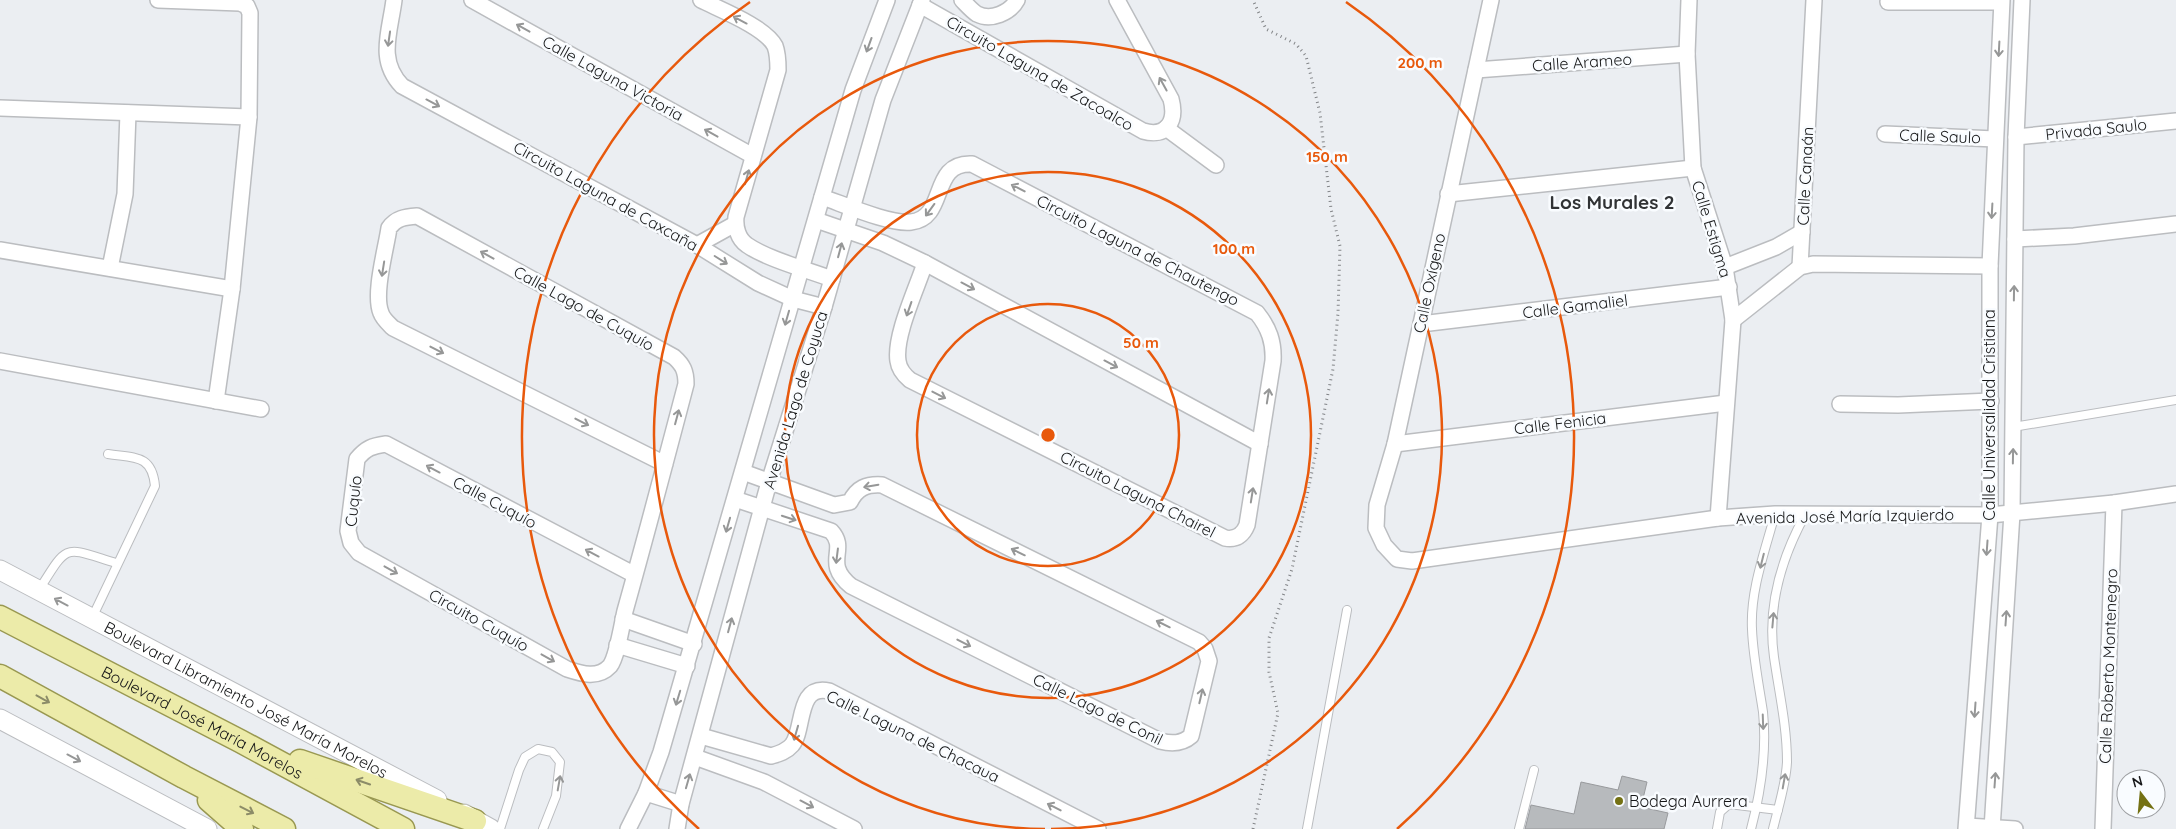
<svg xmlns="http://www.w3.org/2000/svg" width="2176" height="829" viewBox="0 0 2176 829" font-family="Quicksand,sans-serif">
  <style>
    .building { fill: #b7babd; stroke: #989a9d }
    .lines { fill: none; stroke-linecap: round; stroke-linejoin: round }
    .service-casing { stroke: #bbbdc0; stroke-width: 10 }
    .minor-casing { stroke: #bbbdc0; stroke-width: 18 }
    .tertiary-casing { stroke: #bbbdc0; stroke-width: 21 }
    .primary-casing { stroke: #999851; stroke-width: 25 }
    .path { stroke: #828487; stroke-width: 3; stroke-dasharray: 1 4; stroke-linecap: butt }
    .service { stroke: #fff; stroke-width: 8 }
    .minor { stroke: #fff; stroke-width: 15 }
    .tertiary { stroke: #fff; stroke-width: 19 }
    .primary { stroke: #eceba9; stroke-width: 22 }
    .oneway { stroke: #969797 }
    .oneway2 { stroke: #8c8c68 }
    .ring { fill: none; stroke: #e8590c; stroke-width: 2.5 }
    .poi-dot { fill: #747114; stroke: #f9fcff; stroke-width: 2 }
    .labels { text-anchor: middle; stroke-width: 5; stroke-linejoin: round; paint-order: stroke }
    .street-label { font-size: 16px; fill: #161718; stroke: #f9fcff }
    .poi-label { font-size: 16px; fill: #161718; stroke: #f9fcff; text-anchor: start }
    .quarter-label { font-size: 19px; font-weight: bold; fill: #313335; stroke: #f9fcff }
    .centre { fill: #e8590c; stroke: #f9fcff; stroke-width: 2.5 }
    .ring-label { font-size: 15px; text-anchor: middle; font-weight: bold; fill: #e8590c; stroke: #f9fcff; stroke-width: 5; stroke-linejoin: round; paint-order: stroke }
  </style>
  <rect width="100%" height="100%" fill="#ebeef2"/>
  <polygon class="building" points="1622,776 1647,782 1641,807 1668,813 1664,829 1525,829 1531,805 1574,814 1581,782 1618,790"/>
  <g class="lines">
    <defs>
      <g id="service">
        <polyline points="2013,427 2176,400"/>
        <path d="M39 590C69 542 63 547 116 563"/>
        <path d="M92 618 155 486C152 454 134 458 108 454"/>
        <polyline points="500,829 519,770 525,757 538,749 552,752 560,762 556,796 543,829"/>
        <polyline points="1307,829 1347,610"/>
        <polyline points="1519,829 1534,770"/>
        <polyline points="1717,829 1720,812 1729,804 1778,810"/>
        <path d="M1751 829C1761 791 1767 752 1763 712 1759 685 1753 657 1752 629 1750 591 1765 551 1775 514"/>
        <path d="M1773 829C1778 808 1786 784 1787 762 1787 726 1779 692 1774 657 1767 607 1782 557 1805 515"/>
      </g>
      <g id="minor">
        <polyline points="158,0 240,3 247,6 250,13 249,117 232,289 216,401"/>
        <path d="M394 0C390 32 377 60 402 86L697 245 758 283 793 299 824 307"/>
        <polyline points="472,0 753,156"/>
        <path d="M701 0C721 10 765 27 775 46 778 54 778 61 778 70L736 217C735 227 738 239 747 245 767 259 808 270 832 279"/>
        <path d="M962 0C966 4 972 11 977 14 991 21 1010 13 1017 0"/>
        <polyline points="1491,0 1395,444 1377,505 1376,528 1384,545 1397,559 1412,561 1718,518 1775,514 1990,515 2114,503 2176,494"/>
        <polyline points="1689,0 1687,54 1693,168 1725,267 1733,320 1718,518"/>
        <polyline points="1888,2 2001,2"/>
        <path d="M920 5 1143 131C1167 138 1177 121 1171 99L1117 0"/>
        <polyline points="1476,70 1687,54"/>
        <polyline points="0,108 249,117"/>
        <polyline points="1166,128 1216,165"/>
        <polyline points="1885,134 1995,139"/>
        <polyline points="2016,137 2176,121"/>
        <polyline points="1448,194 1693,168"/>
        <path d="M822 197C843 204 891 225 911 222 948 218 929 162 972 164L1257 313C1269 328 1274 342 1273 361L1247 525C1243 535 1236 540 1225 538L910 380C904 375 899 369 898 361 894 336 917 288 925 263"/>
        <polyline points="816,220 883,243 925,263 1260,444"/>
        <polyline points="2015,239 2074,236 2176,224"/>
        <polyline points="697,245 735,224"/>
        <polyline points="0,250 232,289"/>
        <polyline points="1725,267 1776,247 1802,232"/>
        <polyline points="1800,267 1814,0"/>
        <polyline points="110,268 125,194 128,113"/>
        <polyline points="1733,320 1800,267 1813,264 1990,266"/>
        <polyline points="1421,324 1729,287"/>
        <polyline points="0,361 261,409"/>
        <polyline points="1840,404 1898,405 1991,401"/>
        <polyline points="1395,444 1726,403"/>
        <path d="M735 499 831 531C849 550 822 562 851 586L1160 741C1172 744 1182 744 1191 736L1209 661 1205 649 1199 642 882 485C866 484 857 488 850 502L834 505 743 472"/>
        <path d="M635 575 386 444C372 446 366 448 357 459L348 531 351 543 359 553 567 669C582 674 598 679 610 666 617 657 622 624 625 611 646 536 666 460 686 384 686 371 683 365 674 357L417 216C405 217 396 218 389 228 386 249 373 294 381 313 383 319 388 323 393 328L665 464"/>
        <polyline points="623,619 694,644"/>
        <polyline points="617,645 687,666"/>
        <path d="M701 736 771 756C778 754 786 752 792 745 805 729 796 684 829 691L1098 829"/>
        <polyline points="695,757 764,782 854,829"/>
        <polyline points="646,793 681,804"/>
        <polyline points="1967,826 2015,829"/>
        <polyline points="628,829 646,793 661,752 853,90 887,0"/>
        <polyline points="677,829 681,804 769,482 824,307 883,100 922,0"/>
        <polyline points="1966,829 1990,515 1990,266 2002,0"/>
        <polyline points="1992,829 2012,513 2016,137 2022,0"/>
        <polyline points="2103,829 2114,503"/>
      </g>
      <g id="tertiary">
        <path id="s1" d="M0 570 437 800"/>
        <polyline points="0,719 207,829"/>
        <polyline points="464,814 491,829"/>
      </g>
      <g id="primary">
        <path id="s2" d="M0 617 240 741 403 829"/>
        <polyline points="0,676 184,777 284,829"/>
        <polyline points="300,761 475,821"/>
        <polyline points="209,800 242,829"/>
      </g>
    </defs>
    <use href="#service" class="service-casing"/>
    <use href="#minor" class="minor-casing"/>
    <use href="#tertiary" class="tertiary-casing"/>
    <use href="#primary" class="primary-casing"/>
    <polyline class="path" points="1253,829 1278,713 1269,672 1269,638 1292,569 1333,369 1338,313 1340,246 1331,209 1320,113 1306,56 1296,44 1266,29 1253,0"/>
    <use href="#service" class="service"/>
    <use href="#minor" class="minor"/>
    <use href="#tertiary" class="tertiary"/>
    <use href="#primary" class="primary"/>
  </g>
  <defs><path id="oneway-shaft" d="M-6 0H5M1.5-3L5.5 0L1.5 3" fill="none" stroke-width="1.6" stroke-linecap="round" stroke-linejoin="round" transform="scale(1.25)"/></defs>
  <g class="oneway">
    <use href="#oneway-shaft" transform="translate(740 20) rotate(-152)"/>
    <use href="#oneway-shaft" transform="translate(523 28) rotate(-151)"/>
    <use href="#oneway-shaft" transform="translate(389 39) rotate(98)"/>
    <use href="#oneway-shaft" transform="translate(869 45) rotate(110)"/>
    <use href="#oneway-shaft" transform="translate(1999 49) rotate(93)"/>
    <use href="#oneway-shaft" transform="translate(1163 84) rotate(-119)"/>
    <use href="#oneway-shaft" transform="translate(433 103) rotate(28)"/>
    <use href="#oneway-shaft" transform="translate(711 133) rotate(-151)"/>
    <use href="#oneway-shaft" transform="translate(747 177) rotate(-74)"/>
    <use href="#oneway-shaft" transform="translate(1018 188) rotate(-153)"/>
    <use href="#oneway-shaft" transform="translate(930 210) rotate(126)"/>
    <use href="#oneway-shaft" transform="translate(1992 211) rotate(93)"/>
    <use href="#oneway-shaft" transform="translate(840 250) rotate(-75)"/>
    <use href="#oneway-shaft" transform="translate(487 255) rotate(-151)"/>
    <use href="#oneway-shaft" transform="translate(721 260) rotate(32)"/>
    <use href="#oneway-shaft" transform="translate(383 269) rotate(99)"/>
    <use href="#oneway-shaft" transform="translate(968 286) rotate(28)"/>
    <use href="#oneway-shaft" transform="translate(2014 293) rotate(-89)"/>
    <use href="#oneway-shaft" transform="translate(909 309) rotate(109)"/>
    <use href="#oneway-shaft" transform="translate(787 318) rotate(106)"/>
    <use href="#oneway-shaft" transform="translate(437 350) rotate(27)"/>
    <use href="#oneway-shaft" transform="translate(1111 364) rotate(28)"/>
    <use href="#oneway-shaft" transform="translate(939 395) rotate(27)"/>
    <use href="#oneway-shaft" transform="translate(1268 396) rotate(-81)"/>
    <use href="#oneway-shaft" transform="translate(677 417) rotate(-75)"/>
    <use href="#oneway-shaft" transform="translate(582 422) rotate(27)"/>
    <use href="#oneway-shaft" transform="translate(2013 456) rotate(-89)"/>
    <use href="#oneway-shaft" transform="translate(433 469) rotate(-152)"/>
    <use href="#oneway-shaft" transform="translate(871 486) rotate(170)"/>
    <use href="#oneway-shaft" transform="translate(1252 495) rotate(-81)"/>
    <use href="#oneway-shaft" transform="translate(789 518) rotate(18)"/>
    <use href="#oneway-shaft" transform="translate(728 525) rotate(106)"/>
    <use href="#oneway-shaft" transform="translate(1987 548) rotate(94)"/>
    <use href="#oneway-shaft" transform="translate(1018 552) rotate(-154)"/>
    <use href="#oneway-shaft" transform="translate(592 553) rotate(-152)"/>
    <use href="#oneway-shaft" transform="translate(837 556) rotate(97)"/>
    <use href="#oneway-shaft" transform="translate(1762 561) rotate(104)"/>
    <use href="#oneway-shaft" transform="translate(391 570) rotate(29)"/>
    <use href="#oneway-shaft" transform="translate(61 602) rotate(-152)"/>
    <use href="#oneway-shaft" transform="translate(2006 618) rotate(-86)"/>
    <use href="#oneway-shaft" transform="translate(1773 620) rotate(-85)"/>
    <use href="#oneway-shaft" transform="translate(1163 624) rotate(-154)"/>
    <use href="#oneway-shaft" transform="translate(730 625) rotate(-75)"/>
    <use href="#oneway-shaft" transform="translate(964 643) rotate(27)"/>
    <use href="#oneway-shaft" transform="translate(548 658) rotate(29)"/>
    <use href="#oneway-shaft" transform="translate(1201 696) rotate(-77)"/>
    <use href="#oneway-shaft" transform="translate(678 698) rotate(107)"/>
    <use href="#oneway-shaft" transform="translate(1975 710) rotate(94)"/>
    <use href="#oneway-shaft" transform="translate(1763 722) rotate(88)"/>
    <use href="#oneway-shaft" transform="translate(796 733) rotate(106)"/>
    <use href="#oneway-shaft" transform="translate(74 758) rotate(28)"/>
    <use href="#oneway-shaft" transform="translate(1995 780) rotate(-86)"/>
    <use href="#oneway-shaft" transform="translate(688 781) rotate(-74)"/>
    <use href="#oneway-shaft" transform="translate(1784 781) rotate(-80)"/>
    <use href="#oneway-shaft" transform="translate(559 783) rotate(-80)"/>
    <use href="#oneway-shaft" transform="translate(807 804) rotate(28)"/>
    <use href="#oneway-shaft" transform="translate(1054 807) rotate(-153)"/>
  </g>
  <g class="oneway2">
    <use href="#oneway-shaft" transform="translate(43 699) rotate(29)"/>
    <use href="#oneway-shaft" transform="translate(363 782) rotate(-161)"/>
    <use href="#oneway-shaft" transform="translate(247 810) rotate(27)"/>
  </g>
  <g class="ring">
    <circle cx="1048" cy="435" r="131"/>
    <circle cx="1048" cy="435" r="263"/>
    <path d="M1045 829A394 394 0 1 1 1051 829"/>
    <path d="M699 829A526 526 0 0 1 750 2M1346 2A526 526 0 0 1 1397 829"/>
  </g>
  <circle class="poi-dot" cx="1619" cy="801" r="5"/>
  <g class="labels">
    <g class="street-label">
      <text transform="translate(1582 62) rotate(-4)" y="6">Calle Arameo</text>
      <text transform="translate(1040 73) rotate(30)" y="6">Circuito Laguna de Zacoalco</text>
      <text transform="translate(613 78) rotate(29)" y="6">Calle Laguna Victoria</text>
      <text transform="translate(2096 129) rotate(-6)" y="6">Privada Saulo</text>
      <text transform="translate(1940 136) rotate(2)" y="6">Calle Saulo</text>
      <text transform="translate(1805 176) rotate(-87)" y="6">Calle Canaán</text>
      <text transform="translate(606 196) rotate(29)" y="6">Circuito Laguna de Caxcaña</text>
      <text transform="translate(1712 229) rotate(73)" y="6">Calle Estigma</text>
      <text transform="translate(1138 250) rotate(27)" y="6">Circuito Laguna de Chautengo</text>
      <text transform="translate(1429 283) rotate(-78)" y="6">Calle Oxígeno</text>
      <text transform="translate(1575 306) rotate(-7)" y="6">Calle Gamaliel</text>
      <text transform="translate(584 308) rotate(29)" y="6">Calle Lago de Cuquío</text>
      <text transform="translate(795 400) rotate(-73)" y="6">Avenida Lago de Coyuca</text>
      <text transform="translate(1989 415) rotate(-90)" y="6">Calle Universalidad Cristiana</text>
      <text transform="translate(1560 423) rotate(-7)" y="6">Calle Fenicia</text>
      <text transform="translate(1138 494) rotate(27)" y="6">Circuito Laguna Chairel</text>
      <text transform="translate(353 501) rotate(-84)" y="6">Cuquío</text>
      <text transform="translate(495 502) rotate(28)" y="6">Calle Cuquío</text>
      <text transform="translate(1845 516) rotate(-1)" y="6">Avenida José María Izquierdo</text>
      <text transform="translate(479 620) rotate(29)" y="6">Circuito Cuquío</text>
      <text transform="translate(2108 666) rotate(-88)" y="6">Calle Roberto Montenegro</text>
      <text dy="6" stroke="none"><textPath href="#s1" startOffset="278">Boulevard Libramiento José María Morelos</textPath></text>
      <text transform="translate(1098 709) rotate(26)" y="6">Calle Lago de Conil</text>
      <text dy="6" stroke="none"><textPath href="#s2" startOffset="228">Boulevard José María Morelos</textPath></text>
      <text transform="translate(913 736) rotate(26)" y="6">Calle Laguna de Chacaua</text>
    </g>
    <g class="poi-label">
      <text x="1629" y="807">Bodega Aurrera</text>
    </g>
    <g class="quarter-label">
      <text x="1612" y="209">Los Murales 2</text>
    </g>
  </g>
  <circle cx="1048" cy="435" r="8" class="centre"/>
  <g class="ring-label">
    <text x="1420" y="68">200 m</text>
    <text x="1327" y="162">150 m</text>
    <text x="1234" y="254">100 m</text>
    <text x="1141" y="348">50 m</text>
  </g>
  <g transform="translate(2141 794) rotate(344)"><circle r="24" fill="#f9fcff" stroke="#9ea0a3"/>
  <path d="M0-4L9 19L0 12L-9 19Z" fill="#747114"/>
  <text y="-8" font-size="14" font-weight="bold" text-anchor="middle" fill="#161718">N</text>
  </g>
</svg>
